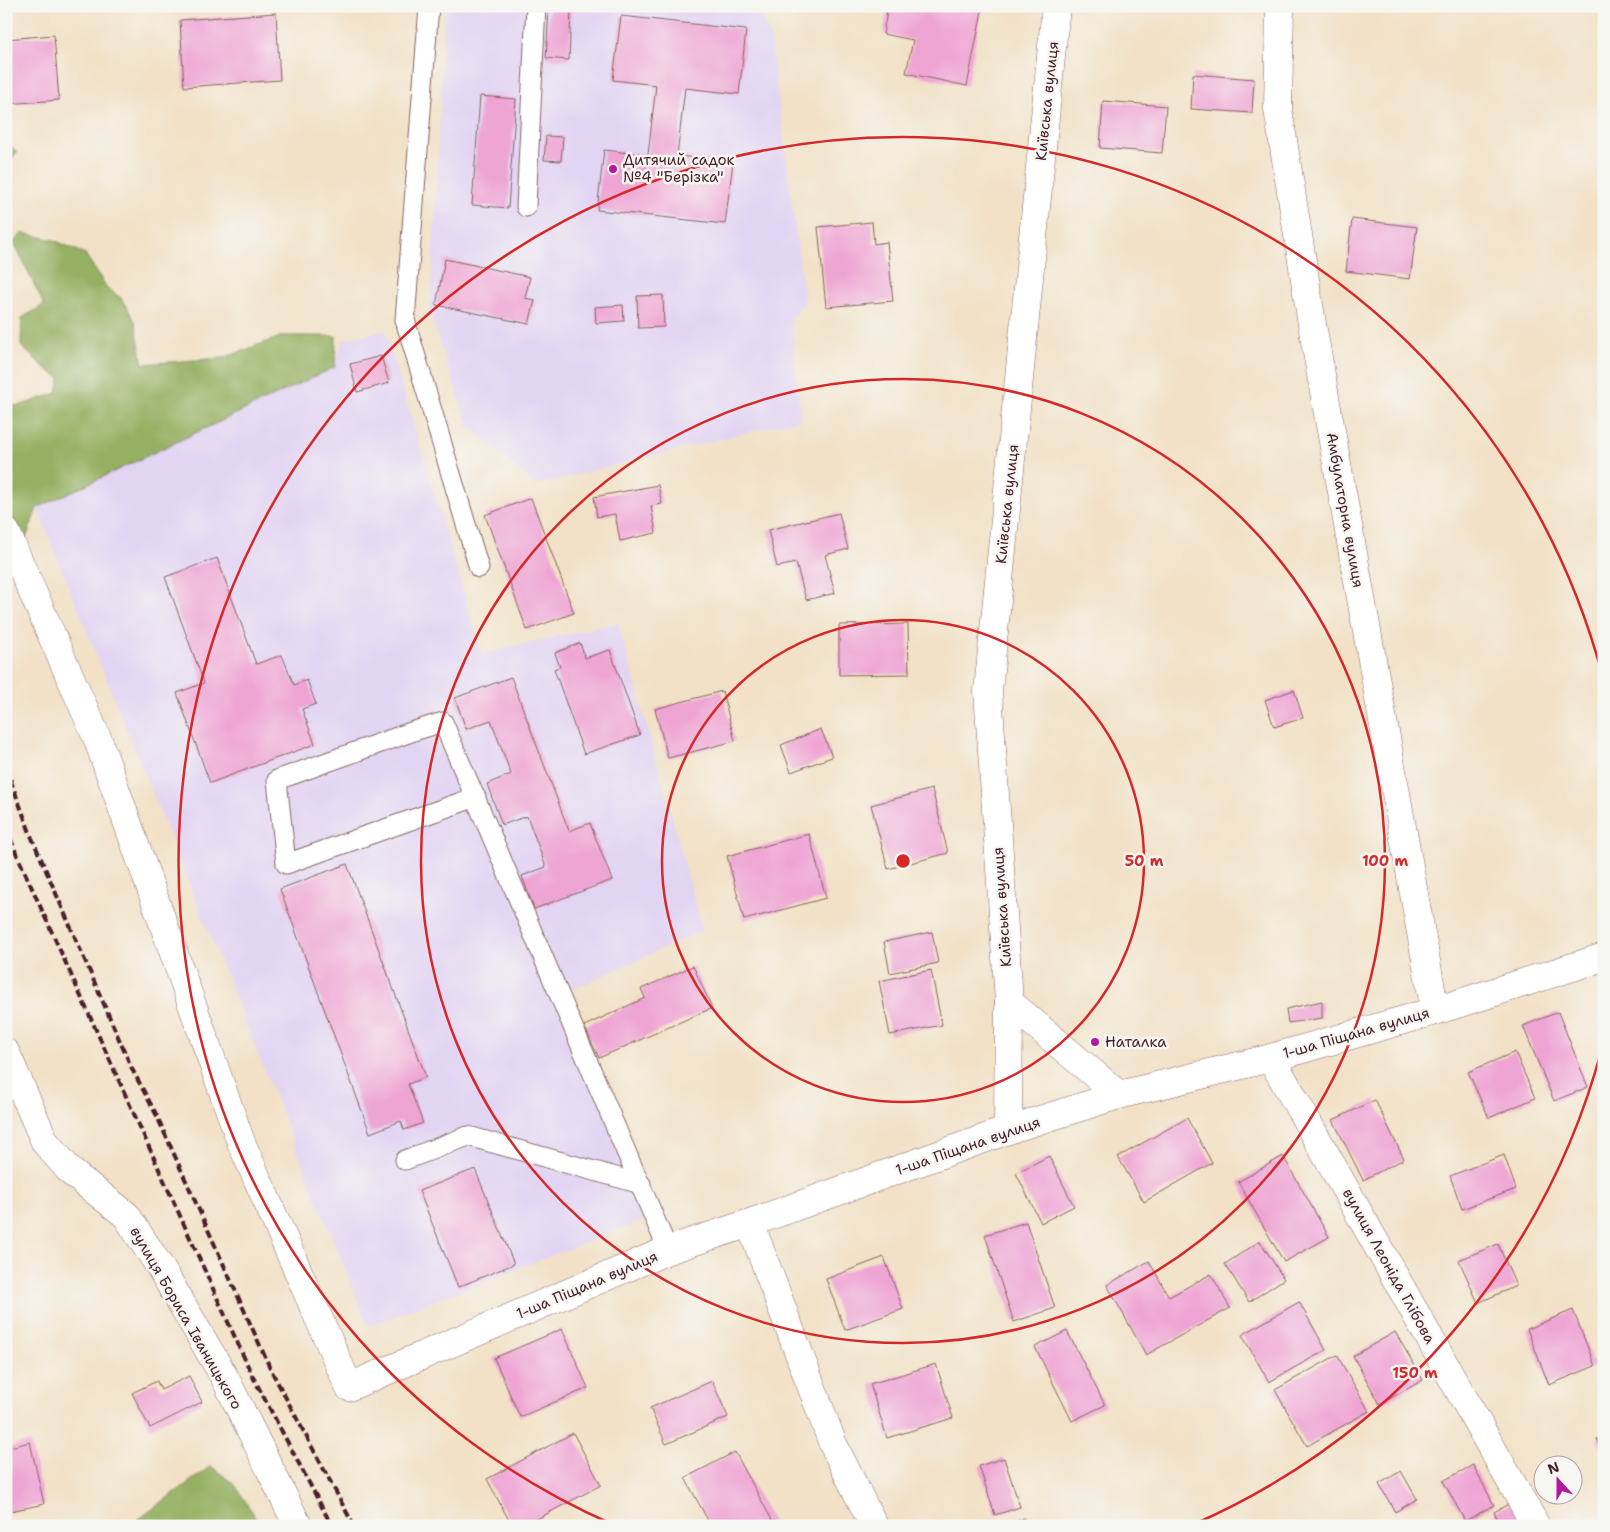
<svg xmlns="http://www.w3.org/2000/svg" width="1610" height="1532" viewBox="0 0 1610 1532" font-family="'Shantell Sans',sans-serif">
  <style>
    .built { fill: #e2d4f3 }
    .forest { fill: #95b062; stroke: #706846 }
    .building { fill: #efa5d4 }
    .lines { fill: none; stroke-linecap: round; stroke-linejoin: round }
    .service-casing { stroke: #856361; stroke-width: 21 }
    .minor-casing { stroke: #856361; stroke-width: 29 }
    .service { stroke: #fff; stroke-width: 19 }
    .minor { stroke: #fff; stroke-width: 28 }
    .rail { stroke: #4a1f2b; stroke-width: 4; stroke-dasharray: 8 4; stroke-linecap: butt }
    .ring { fill: none; stroke: #d62828; stroke-width: 2.5 }
    .poi-dot { fill: #b5179e; stroke: #f6f6f2; stroke-width: 2 }
    .labels { text-anchor: middle; stroke-width: 5; stroke-linejoin: round; paint-order: stroke }
    .street-label { font-size: 15px; fill: #4a1f2b; stroke: #f6f6f2 }
    .poi-label { font-size: 15px; fill: #4a1f2b; stroke: #f6f6f2; text-anchor: start }
    .centre { fill: #d62828; stroke: #f6f6f2; stroke-width: 2.5 }
    .ring-label { font-size: 15px; text-anchor: middle; font-weight: bold; fill: #d62828; stroke: #f6f6f2; stroke-width: 5; stroke-linejoin: round; paint-order: stroke }
  </style>
  <rect width="100%" height="100%" fill="#f6f6f2"/>
  <filter id="ink" filterUnits="userSpaceOnUse"><feTurbulence type="fractalNoise" baseFrequency=".02" numOctaves="2"/><feDisplacementMap in="SourceGraphic" scale="10" xChannelSelector="R" yChannelSelector="G"/><feConvolveMatrix kernelMatrix="1 2 1 2 8 2 1 2 1" color-interpolation-filters="sRGB"/></filter>
  <filter id="wash" filterUnits="userSpaceOnUse"><feTurbulence type="fractalNoise" baseFrequency=".0096" numOctaves="4" result="noise"/><feDisplacementMap in="SourceGraphic" scale="20" xChannelSelector="R" yChannelSelector="G"/><feGaussianBlur stdDeviation="1.12" result="paint"/><feColorMatrix in="noise" values="0 0 0 0 0 0 0 0 0 0 0 0 0 0 0 0 0 1.4 0 .05"/><feComposite in="paint" operator="in"/></filter>
  <g filter="url(#wash)">
    <rect width="100%" height="100%" fill="#f2e1c6"/>
    <g class="built">
      <polygon points="445,6 755,6 770,36 805,302 790,319 801,419 536,485 468,425 430,314"/>
      <polygon points="385,330 482,654 618,622 703,930 554,998 650,1218 368,1326 37,508 335,367 343,340"/>
    </g>
    <g class="forest">
      <polygon points="6,142 17,152 6,165"/>
      <polygon points="22,233 54,240 85,254 107,288 121,298 135,321 143,364 223,358 283,336 336,336 335,367 37,508 25,541 6,539 6,404 18,406 57,393 60,378 45,368 21,346 22,318 44,305 14,242"/>
      <polygon points="211,1466 235,1485 261,1526 136,1526 135,1522"/>
    </g>
    <g id="blocks">
      <g class="building">
        <polygon points="888,6 983,6 967,86 906,73 913,40 883,34"/>
        <polygon points="549,9 571,10 569,60 546,58"/>
        <polygon points="276,13 280,80 184,87 180,20"/>
        <polygon points="621,16 746,30 739,94 685,88 677,156 733,162 725,224 597,210 604,150 648,155 656,85 613,80"/>
        <polygon points="54,35 59,100 6,104 6,39"/>
        <polygon points="1193,74 1254,79 1252,113 1191,109"/>
        <polygon points="480,96 516,99 508,208 472,205"/>
        <polygon points="1103,101 1166,106 1162,153 1100,148"/>
        <polygon points="546,136 563,137 561,161 544,160"/>
        <polygon points="1352,219 1417,227 1410,279 1346,271"/>
        <polygon points="872,222 874,244 887,242 893,301 826,307 818,227"/>
        <polygon points="445,259 530,277 525,298 535,300 529,324 436,305"/>
        <polygon points="663,295 664,327 638,328 637,296"/>
        <polygon points="623,305 624,321 596,323 595,307"/>
        <polygon points="381,356 389,383 357,392 350,364"/>
        <polygon points="658,485 662,504 651,506 656,533 620,541 615,514 597,517 594,497"/>
        <polygon points="531,498 574,613 527,630 485,515"/>
        <polygon points="839,513 848,549 825,555 835,593 806,600 796,563 777,567 768,530"/>
        <polygon points="217,558 256,664 282,655 294,685 307,680 316,704 302,709 315,744 210,783 177,693 204,683 165,577"/>
        <polygon points="908,624 909,674 839,675 839,625"/>
        <polygon points="580,643 585,658 610,650 640,735 584,754 554,669 560,667 555,653"/>
        <polygon points="511,677 569,831 590,823 612,880 534,909 522,876 546,867 527,816 502,825 487,784 511,774 491,720 466,729 455,698"/>
        <polygon points="1294,690 1303,718 1274,727 1265,700"/>
        <polygon points="722,691 735,741 668,758 655,709"/>
        <polygon points="821,729 832,757 791,772 781,745"/>
        <polygon points="932,789 948,853 888,869 871,805"/>
        <polygon points="809,834 826,898 744,920 727,856"/>
        <polygon points="347,864 426,1077 408,1084 423,1123 404,1130 401,1121 370,1133 280,889"/>
        <polygon points="932,932 938,963 890,973 884,942"/>
        <polygon points="693,966 712,1008 599,1058 584,1026 645,998 641,989"/>
        <polygon points="931,970 942,1025 890,1035 879,981"/>
        <polygon points="1322,1001 1322,1018 1288,1023 1286,1009"/>
        <polygon points="1558,1012 1588,1087 1554,1101 1523,1026"/>
        <polygon points="1515,1052 1535,1098 1489,1118 1468,1072"/>
        <polygon points="1375,1100 1404,1159 1363,1180 1333,1120"/>
        <polygon points="1187,1118 1212,1163 1144,1202 1118,1157"/>
        <polygon points="1504,1155 1516,1189 1462,1209 1450,1176"/>
        <polygon points="1049,1156 1074,1206 1041,1223 1016,1173"/>
        <polygon points="1283,1156 1329,1237 1284,1262 1238,1182"/>
        <polygon points="475,1169 514,1264 458,1287 419,1191"/>
        <polygon points="1026,1222 1055,1308 1014,1322 985,1235"/>
        <polygon points="1260,1241 1284,1279 1249,1302 1225,1264"/>
        <polygon points="1498,1244 1516,1286 1478,1303 1459,1260"/>
        <polygon points="884,1257 903,1309 845,1330 826,1279"/>
        <polygon points="1149,1261 1169,1297 1211,1274 1230,1308 1146,1355 1107,1285"/>
        <polygon points="1299,1302 1326,1350 1269,1382 1242,1335"/>
        <polygon points="1573,1310 1595,1366 1549,1385 1527,1329"/>
        <polygon points="562,1329 588,1388 520,1417 494,1358"/>
        <polygon points="1067,1331 1105,1405 1072,1421 1035,1347"/>
        <polygon points="1395,1332 1423,1380 1380,1404 1353,1356"/>
        <polygon points="1337,1355 1369,1411 1307,1446 1275,1390"/>
        <polygon points="936,1364 953,1418 887,1438 870,1384"/>
        <polygon points="189,1376 202,1402 150,1428 132,1393 157,1381 161,1390"/>
        <polygon points="712,1381 728,1417 666,1444 650,1408"/>
        <polygon points="573,1433 601,1485 524,1526 512,1526 487,1479"/>
        <polygon points="1604,1436 1604,1454 1597,1439"/>
        <polygon points="30,1442 44,1504 6,1512 6,1448"/>
        <polygon points="735,1452 773,1522 767,1526 711,1526 685,1478"/>
        <polygon points="1004,1458 1020,1507 995,1515 979,1466"/>
        <polygon points="1473,1465 1494,1505 1465,1521 1443,1481"/>
        <polygon points="1401,1471 1417,1499 1395,1512 1379,1484"/>
        <polygon points="1516,1500 1529,1526 1501,1526 1494,1512"/>
        <polygon points="1024,1518 1027,1526 1005,1526"/>
      </g>
    </g>
  </g>
  <g filter="url(#ink)">
    <use href="#blocks" fill-opacity="0" stroke="#856361" stroke-width="1"/>
    <g class="lines">
      <defs>
        <g id="service">
          <polyline points="429,6 405,320 479,568"/>
          <polyline points="526,207 536,6"/>
          <path d="M476 797 286 864 277 780 411 732 443 722C519 898 594 1074 668 1250"/>
          <polyline points="405,1160 468,1136 641,1184"/>
        </g>
        <g id="minor">
          <polyline points="1280,6 1278,109 1313,330 1435,1011"/>
          <polyline points="6,532 98,740 241,1142 349,1387 668,1250 750,1223 1008,1130 1119,1095 1271,1058 1435,1011 1604,957"/>
          <polyline points="1009,1002 988,691 1056,6"/>
          <polyline points="6,1053 45,1142 71,1172 126,1215 160,1267 225,1378 298,1526"/>
          <polyline points="1271,1058 1536,1526"/>
          <polyline points="1008,1130 1009,1002 1119,1095"/>
          <polyline points="750,1223 833,1444 874,1526"/>
        </g>
      </defs>
      <use href="#service" class="service-casing"/>
      <use href="#minor" class="minor-casing"/>
      <use href="#service" class="service"/>
      <use href="#minor" class="minor"/>
      <g class="rail">
        <polyline points="6,768 32,838 132,1069 156,1114 271,1370 354,1526"/>
        <polyline points="6,827 17,855 252,1375 332,1526"/>
      </g>
    </g>
  </g>
  <g class="ring">
    <circle cx="903" cy="861" r="241"/>
    <circle cx="903" cy="861" r="482"/>
    <path d="M1602 1048A724 724 0 0 1 1192 1525M614 1525A724 724 0 1 1 1602 674"/>
  </g>
  <g class="poi-dot">
    <circle cx="613" cy="169" r="5"/>
    <circle cx="1095" cy="1042" r="5"/>
  </g>
  <g class="labels">
    <g class="street-label">
      <text transform="translate(1047 101) rotate(-84)" y="5">Київська вулиця</text>
      <text transform="translate(1007 504) rotate(-84)" y="5">Київська вулиця</text>
      <text transform="translate(1345 510) rotate(80)" y="5">Амбулаторна вулиця</text>
      <text transform="translate(1002 907) rotate(-94)" y="5">Київська вулиця</text>
      <text transform="translate(1356 1033) rotate(-16)" y="5">1-ша Піщана вулиця</text>
      <text transform="translate(968 1146) rotate(-19)" y="5">1-ша Піщана вулиця</text>
      <text transform="translate(1389 1266) rotate(61)" y="5">вулиця Леоніда Глібова</text>
      <text transform="translate(587 1285) rotate(-23)" y="5">1-ша Піщана вулиця</text>
      <text transform="translate(186 1318) rotate(60)" y="5">вулиця Бориса Іваницького</text>
    </g>
    <g class="poi-label">
      <text x="623" y="165">Дитячий садок<tspan x="623" dy="17">№4 "Берізка"</tspan></text>
      <text x="1105" y="1047">Наталка</text>
    </g>
  </g>
  <circle cx="903" cy="861" r="8" class="centre"/>
  <g class="ring-label">
    <text x="1144" y="866">50 m</text>
    <text x="1385" y="866">100 m</text>
    <text x="1415" y="1378">150 m</text>
  </g>
  <rect width="1610" height="1532" fill="none" stroke="#f6f6f2" stroke-width="25"/>
  <g transform="translate(1558 1480) rotate(339)"><circle r="24" fill="#f6f6f2" stroke="#b1a0a2"/>
  <path d="M0-4L9 19L0 12L-9 19Z" fill="#b5179e"/>
  <text y="-8" font-size="14" font-weight="bold" text-anchor="middle" fill="#4a1f2b">N</text>
  </g>
</svg>
